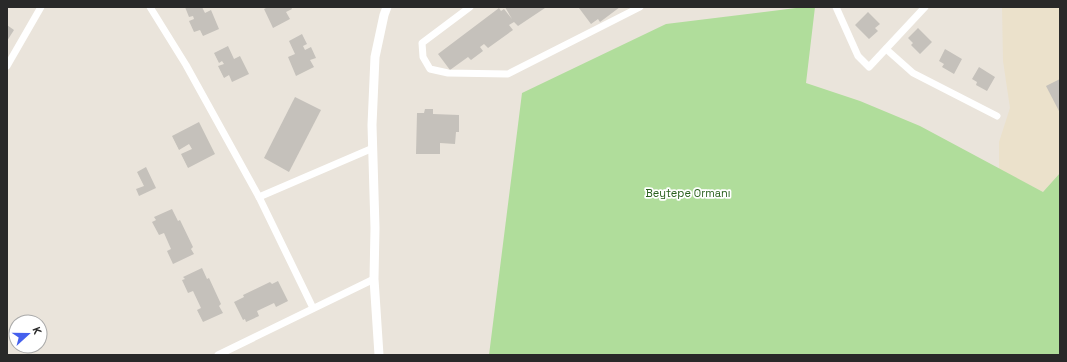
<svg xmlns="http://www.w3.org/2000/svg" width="1067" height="362" viewBox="0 0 1067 362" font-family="'Space Grotesk',sans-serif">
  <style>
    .education { fill: #ebe1cb }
    .green { fill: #b0dd9b }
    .building { fill: #c5c1bb }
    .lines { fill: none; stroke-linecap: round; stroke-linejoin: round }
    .minor { stroke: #fff; stroke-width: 7 }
    .tertiary { stroke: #fff; stroke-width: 9 }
    .labels { text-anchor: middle; stroke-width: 3.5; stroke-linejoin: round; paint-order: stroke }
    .park-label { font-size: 11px; fill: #2a601e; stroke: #fff }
  </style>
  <rect width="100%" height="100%" fill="#eae4db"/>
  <polygon class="education" points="1002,7 1060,7 1060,173 1043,192 999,169 999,142 1010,108 1003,61"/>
  <polygon class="green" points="804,7 815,7 806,83 860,101 920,126 1043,192 1060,173 1060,355 489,355 522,93 666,24"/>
  <g class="building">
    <polygon points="185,7 202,7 205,13 211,10 219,29 203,36 200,30 194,32 189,21 194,19 193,16 189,17"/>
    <polygon points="268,7 291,7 292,9 286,12 290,19 273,28 264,9"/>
    <polygon points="505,7 545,8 518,26 514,22 509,25 513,30 488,48 484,44 480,47 483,51 471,60 468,57 450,70 438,54 499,8 501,11 504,9 512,19"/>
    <polygon points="580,7 620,7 600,22 598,19 591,24 579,8"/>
    <polygon points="868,12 880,24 875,28 878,31 869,39 855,25"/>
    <polygon points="7,25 14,30 7,41"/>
    <polygon points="918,28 932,42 920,54 911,45 913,43 908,38"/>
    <polygon points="302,34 307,44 303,46 305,50 311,47 316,58 310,60 314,67 296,76 288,57 295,54 289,41"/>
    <polygon points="228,46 234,59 240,56 249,74 232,82 229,75 224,78 218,66 224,64 222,61 219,63 214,53"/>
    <polygon points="945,49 962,59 954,74 942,67 944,64 939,61"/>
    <polygon points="979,67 995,77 987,91 976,85 977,82 972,79"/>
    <polygon points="1060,79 1060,113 1046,86"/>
    <polygon points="295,97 321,110 289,172 264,158"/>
    <polygon points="425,109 433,109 433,114 459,115 459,132 456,132 455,144 440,143 440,154 416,154 417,113 424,113"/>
    <polygon points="199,122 215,154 188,168 181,154 192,149 189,144 179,150 172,136"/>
    <polygon points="146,167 156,188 139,196 136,189 144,186 137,172"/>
    <polygon points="172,209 178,221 180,220 193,247 191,249 194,254 173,264 167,251 171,249 164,233 159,235 152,222 156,220 154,217"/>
    <polygon points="202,268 207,279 209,278 221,304 219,306 223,313 203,322 197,310 201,308 193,291 188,293 182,280 185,279 183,277"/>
    <polygon points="278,281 288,301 276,307 274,303 257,311 259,316 246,322 245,319 243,320 234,302 244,297 243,295 270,282 272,284"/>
  </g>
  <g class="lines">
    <g class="minor">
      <polyline points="150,7 186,65 259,197 313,308"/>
      <polyline points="470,7 422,43 423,57 430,69 448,73 508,74 640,7"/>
      <polyline points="836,7 858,56 869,67 925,7"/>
      <polyline points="886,49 913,73 997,116"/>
      <polyline points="7,66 41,7"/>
      <polyline points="259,197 373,148"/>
      <polyline points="218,355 374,279"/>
    </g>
    <polyline class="tertiary" points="379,355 374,279 375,228 372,125 375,57 384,15 387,7"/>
  </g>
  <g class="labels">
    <g class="park-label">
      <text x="688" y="197">Beytepe Ormanı</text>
    </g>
  </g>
  <rect width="1067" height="362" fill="none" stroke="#292929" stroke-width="16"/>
  <g transform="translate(28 334) rotate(69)"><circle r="19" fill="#ffffff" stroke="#a9a9a9"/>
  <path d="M0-3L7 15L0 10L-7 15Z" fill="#4560ed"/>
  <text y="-6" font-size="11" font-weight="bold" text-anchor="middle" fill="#292929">K</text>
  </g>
</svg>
